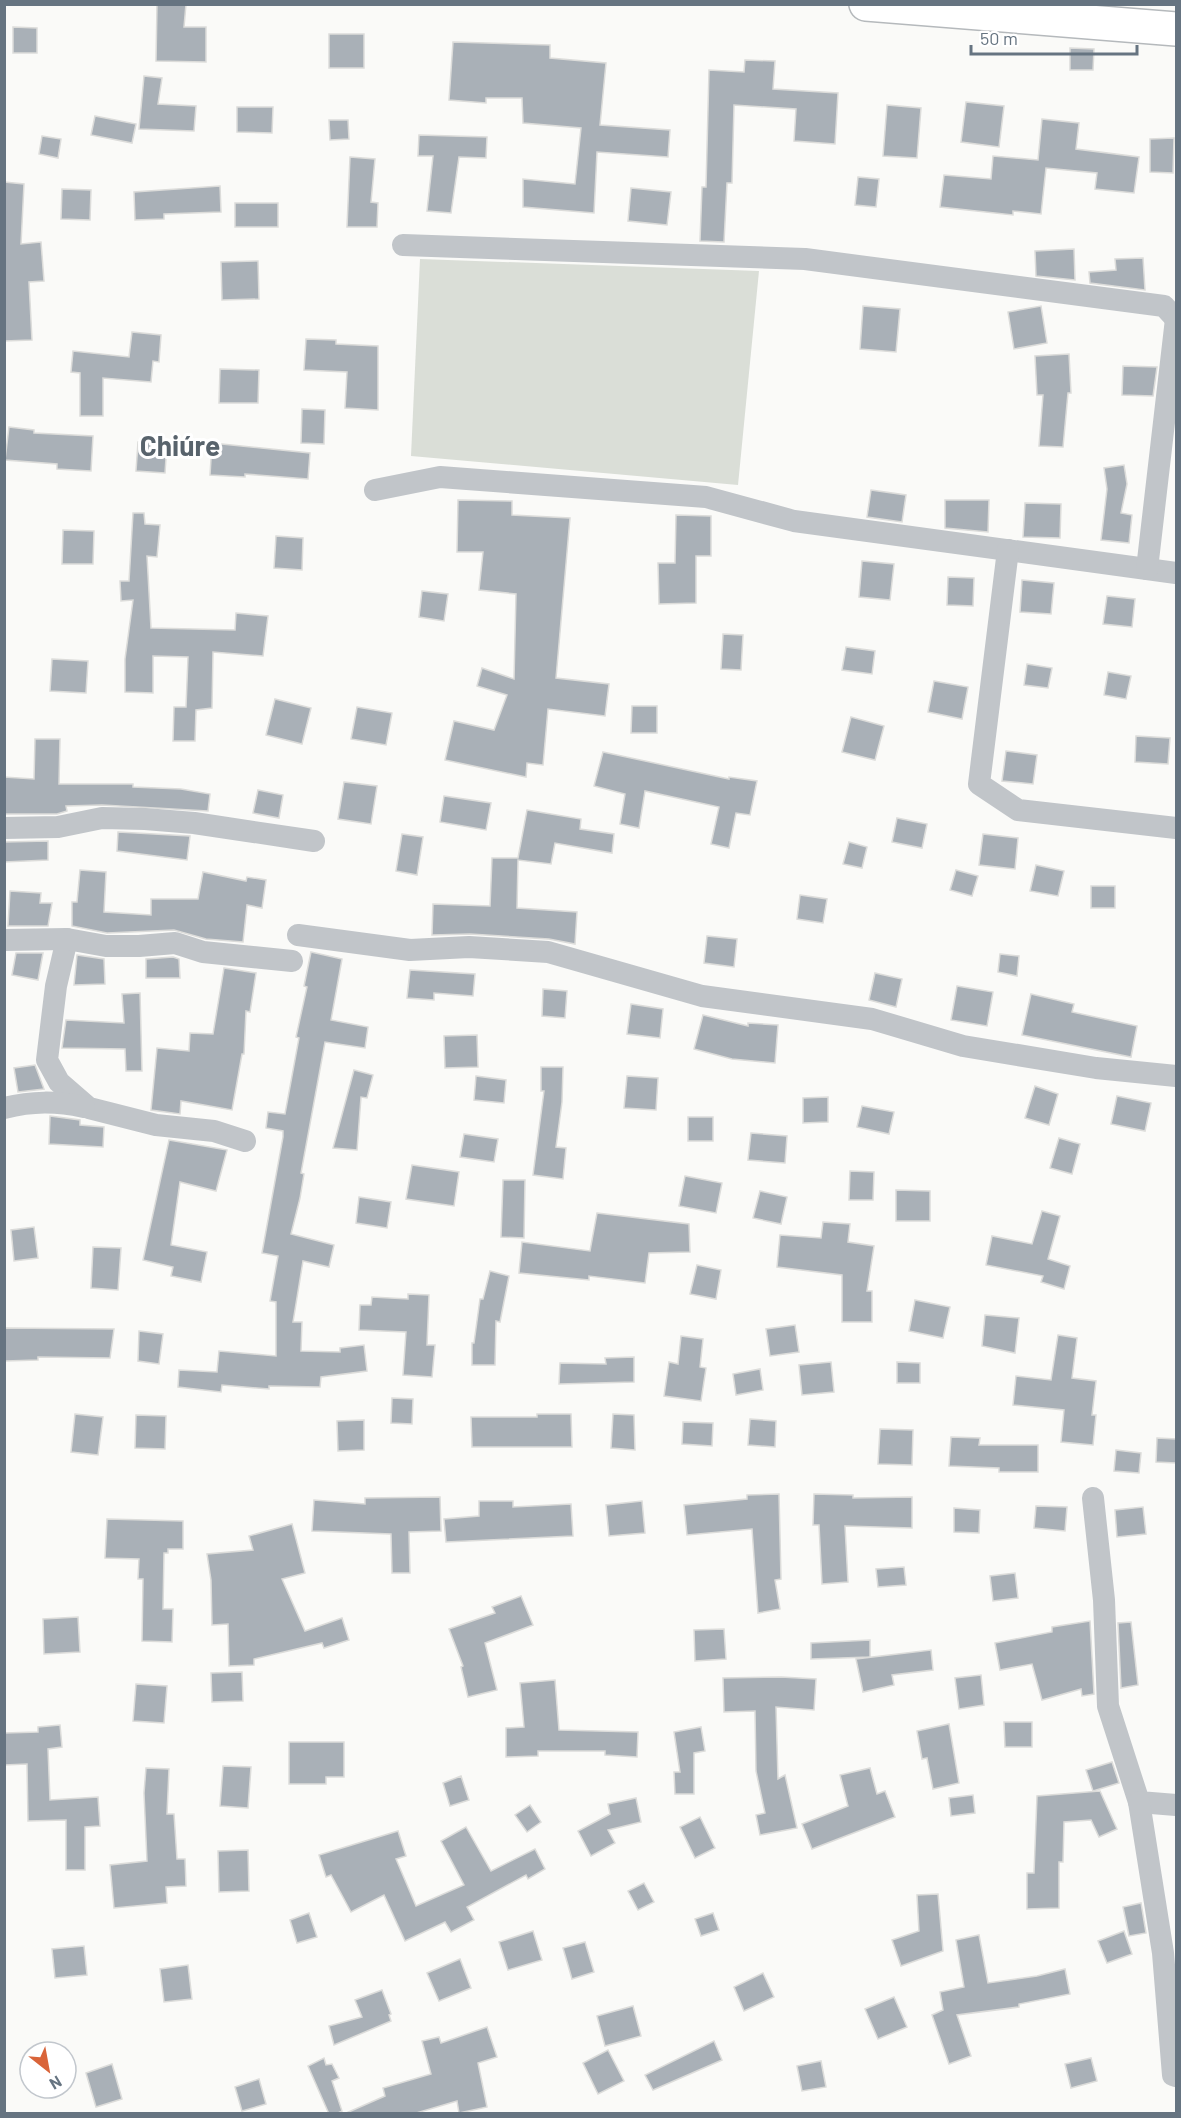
<svg xmlns="http://www.w3.org/2000/svg" width="1181" height="2118" viewBox="0 0 1181 2118" font-family="Barlow,sans-serif">
  <style>
    .green { fill: #daded7 }
    .building { fill: #a9b0b7; stroke: #dcdcda; stroke-width: 1.5 }
    .lines { fill: none; stroke-linecap: round; stroke-linejoin: round }
    .highway-casing { stroke: #b5b9bc; stroke-width: 36 }
    .minor { stroke: #c1c5c9; stroke-width: 22 }
    .highway { stroke: #fff; stroke-width: 33 }
    .labels { text-anchor: middle; stroke-width: 6; stroke-linejoin: round; paint-order: stroke }
    .town-label { font-size: 28px; font-weight: bold; fill: #58636c; stroke: #fff }
  </style>
  <rect width="100%" height="100%" fill="#fafaf8"/>
  <polygon class="green" points="420,259 759,271 738,485 411,456"/>
  <g class="building">
    <polygon points="157,4 186,4 184,27 206,27 206,62 156,61"/>
    <polygon points="13,27 37,28 37,53 13,53"/>
    <rect x="329" y="34" width="35" height="34"/>
    <polygon points="453,42 550,45 550,58 606,63 600,125 670,130 668,157 597,152 594,213 523,207 523,179 575,184 581,128 523,123 522,98 486,98 486,103 449,100"/>
    <polygon points="1070,48 1094,49 1093,70 1070,70"/>
    <polygon points="745,60 775,61 773,89 838,93 835,144 794,141 796,109 734,105 732,183 727,183 724,242 700,241 702,187 706,187 709,70 744,72"/>
    <polygon points="144,76 162,78 158,104 196,106 194,131 139,129"/>
    <polygon points="966,102 1004,106 999,147 961,142"/>
    <polygon points="887,105 921,108 917,158 883,156"/>
    <polygon points="237,107 273,107 272,133 237,132"/>
    <polygon points="95,116 136,124 132,143 91,135"/>
    <polygon points="1042,119 1079,123 1076,149 1139,157 1134,193 1095,189 1097,173 1046,168 1041,214 1013,211 1013,215 940,207 944,175 991,179 993,156 1038,160"/>
    <polygon points="329,120 348,120 349,139 330,140"/>
    <polygon points="419,135 487,137 486,158 459,157 451,213 427,211 433,156 418,156"/>
    <polygon points="42,136 61,139 58,158 39,154"/>
    <polygon points="1174,138 1173,173 1150,172 1150,139"/>
    <polygon points="350,157 375,159 371,202 378,203 377,227 347,227"/>
    <polygon points="858,177 879,179 876,207 855,205"/>
    <polygon points="4,182 24,184 21,244 41,242 44,281 29,282 32,340 4,341"/>
    <polygon points="220,186 221,212 164,214 164,219 135,220 134,192"/>
    <polygon points="631,188 671,192 667,225 628,221"/>
    <polygon points="62,189 91,190 90,220 61,219"/>
    <rect x="235" y="203" width="43" height="24"/>
    <polygon points="1074,249 1075,280 1036,276 1035,251"/>
    <polygon points="1143,258 1145,290 1090,283 1089,272 1116,270 1115,259"/>
    <polygon points="258,261 259,299 222,300 221,262"/>
    <polygon points="863,306 900,309 896,352 860,349"/>
    <polygon points="1041,306 1047,343 1014,349 1008,312"/>
    <polygon points="132,332 161,335 159,362 153,361 151,382 103,378 103,416 80,416 80,373 71,372 73,351 129,357"/>
    <polygon points="306,339 336,340 336,344 378,346 378,410 345,408 347,372 304,370"/>
    <polygon points="1069,354 1071,393 1068,393 1063,447 1039,446 1043,395 1037,395 1035,356"/>
    <polygon points="1123,366 1157,367 1153,396 1122,395"/>
    <polygon points="220,369 259,370 258,403 219,403"/>
    <polygon points="302,409 325,410 324,444 301,443"/>
    <polygon points="9,427 34,430 34,433 93,436 91,471 57,469 57,464 5,460"/>
    <polygon points="138,442 167,443 165,473 136,471"/>
    <polygon points="212,443 310,453 308,479 245,474 245,477 210,475"/>
    <polygon points="1124,465 1127,484 1121,513 1132,515 1129,543 1101,540 1107,489 1104,468"/>
    <polygon points="871,490 906,495 902,522 867,517"/>
    <polygon points="458,500 512,501 512,515 570,518 556,678 609,684 605,716 548,709 543,765 527,763 526,777 445,760 454,721 494,730 507,695 477,686 482,668 514,679 516,594 479,590 483,552 457,552"/>
    <polygon points="945,500 989,500 988,532 945,528"/>
    <polygon points="1025,503 1061,504 1060,538 1023,537"/>
    <polygon points="133,513 144,513 145,524 160,525 157,557 147,556 151,628 235,630 236,613 268,616 263,656 213,652 212,708 196,710 195,741 173,741 174,707 186,707 188,657 153,656 153,693 125,692 125,659 133,600 121,601 120,581 129,581"/>
    <polygon points="676,515 711,516 711,556 696,556 696,603 659,604 658,563 675,563"/>
    <polygon points="63,530 94,531 93,564 62,564"/>
    <polygon points="276,536 303,538 302,570 274,568"/>
    <polygon points="862,561 894,564 890,600 859,597"/>
    <polygon points="948,577 974,578 973,606 947,605"/>
    <polygon points="1022,580 1054,583 1051,614 1020,612"/>
    <polygon points="422,591 448,594 444,621 419,617"/>
    <polygon points="1107,596 1135,599 1132,627 1103,624"/>
    <polygon points="723,634 743,635 741,670 721,669"/>
    <polygon points="846,647 875,651 872,674 842,670"/>
    <polygon points="52,659 88,661 86,693 50,691"/>
    <polygon points="1027,664 1052,668 1048,688 1024,685"/>
    <polygon points="1108,672 1131,676 1126,699 1104,695"/>
    <polygon points="934,681 968,687 962,719 928,712"/>
    <polygon points="275,699 311,708 302,744 266,735"/>
    <polygon points="632,706 657,706 657,733 631,733"/>
    <polygon points="357,707 392,713 386,745 351,739"/>
    <polygon points="851,717 884,726 875,760 842,752"/>
    <polygon points="1136,736 1170,738 1168,764 1135,762"/>
    <polygon points="35,739 60,739 59,784 133,784 133,787 181,789 210,794 208,811 102,805 66,806 67,811 57,814 4,814 4,777 34,779"/>
    <polygon points="1006,751 1037,755 1033,784 1002,781"/>
    <polygon points="603,752 729,779 729,777 757,781 750,815 736,813 729,848 711,844 719,807 645,791 639,828 620,824 625,794 594,786"/>
    <polygon points="344,782 377,786 371,824 338,819"/>
    <polygon points="258,790 283,795 279,818 253,813"/>
    <polygon points="444,796 491,803 486,830 440,822"/>
    <polygon points="527,810 581,819 580,829 614,834 612,853 555,843 551,864 518,860 517,908 577,912 575,944 549,939 470,934 432,935 433,904 490,906 492,858 518,858"/>
    <polygon points="897,818 927,824 922,848 892,842"/>
    <polygon points="118,832 190,836 187,860 117,851"/>
    <polygon points="402,834 423,837 417,875 396,871"/>
    <polygon points="983,834 1018,838 1015,869 979,865"/>
    <polygon points="48,841 48,860 4,862 4,842"/>
    <polygon points="849,842 867,847 862,868 843,864"/>
    <polygon points="1036,865 1064,871 1058,896 1030,891"/>
    <polygon points="80,870 106,872 104,912 151,915 151,899 198,899 203,872 246,881 247,877 266,880 262,908 247,905 243,942 206,939 174,930 107,933 72,926 72,902 77,902"/>
    <polygon points="956,870 978,876 972,896 950,890"/>
    <rect x="1091" y="886" width="24" height="22"/>
    <polygon points="10,891 41,893 40,903 52,903 48,926 8,926"/>
    <polygon points="800,895 827,899 823,923 797,919"/>
    <polygon points="707,936 737,939 734,967 704,963"/>
    <polygon points="311,952 342,959 331,1020 368,1027 365,1048 325,1042 301,1173 304,1174 300,1198 291,1234 334,1245 329,1267 303,1261 293,1322 302,1322 301,1351 340,1352 340,1348 364,1345 367,1371 321,1377 320,1387 269,1386 269,1389 222,1385 221,1392 178,1387 179,1370 217,1372 219,1351 276,1356 276,1302 270,1301 278,1256 262,1253 283,1137 283,1131 266,1128 268,1112 285,1114 299,1038 296,1037 307,987 304,986"/>
    <polygon points="16,953 43,953 38,980 12,975"/>
    <polygon points="1000,954 1019,956 1017,976 998,972"/>
    <polygon points="77,955 104,959 105,984 74,985"/>
    <polygon points="173,957 179,959 180,978 146,978 146,959"/>
    <polygon points="224,968 256,973 250,1012 246,1011 244,1054 242,1054 232,1110 181,1101 180,1114 151,1110 157,1048 189,1051 190,1033 213,1034"/>
    <polygon points="410,970 475,974 473,996 434,993 434,1000 407,998"/>
    <polygon points="875,973 902,979 896,1007 869,1000"/>
    <polygon points="957,986 993,992 987,1026 951,1020"/>
    <polygon points="543,989 567,991 565,1018 542,1016"/>
    <polygon points="140,993 142,1071 126,1071 125,1049 62,1048 66,1020 124,1023 122,994"/>
    <polygon points="1031,994 1074,1004 1072,1012 1137,1026 1131,1057 1022,1035"/>
    <polygon points="631,1004 663,1009 660,1038 627,1034"/>
    <polygon points="703,1015 748,1026 748,1023 778,1025 775,1063 732,1059 694,1049"/>
    <polygon points="477,1035 478,1067 445,1068 444,1036"/>
    <polygon points="35,1065 44,1089 18,1092 14,1068"/>
    <polygon points="541,1067 563,1067 562,1102 556,1147 566,1148 563,1179 533,1175 544,1091 541,1091"/>
    <polygon points="354,1070 373,1075 367,1098 361,1097 357,1150 333,1148"/>
    <polygon points="476,1076 506,1080 504,1103 474,1100"/>
    <polygon points="627,1076 658,1078 656,1110 624,1108"/>
    <polygon points="1035,1086 1058,1094 1049,1125 1025,1118"/>
    <polygon points="1117,1096 1151,1103 1145,1131 1111,1124"/>
    <polygon points="828,1097 828,1122 803,1123 803,1098"/>
    <polygon points="862,1106 894,1112 889,1134 857,1127"/>
    <polygon points="50,1116 80,1120 80,1125 104,1127 103,1147 49,1144"/>
    <rect x="688" y="1117" width="25" height="24"/>
    <polygon points="751,1133 787,1136 785,1163 748,1160"/>
    <polygon points="464,1134 498,1139 494,1162 460,1157"/>
    <polygon points="1059,1138 1080,1144 1072,1174 1050,1168"/>
    <polygon points="169,1140 227,1150 216,1191 180,1182 171,1245 207,1252 201,1282 171,1276 173,1267 143,1260"/>
    <polygon points="412,1165 459,1172 454,1206 406,1199"/>
    <polygon points="850,1171 874,1172 873,1200 849,1200"/>
    <polygon points="685,1176 722,1183 716,1213 679,1206"/>
    <polygon points="503,1180 525,1180 524,1238 501,1237"/>
    <polygon points="896,1190 930,1191 930,1221 896,1221"/>
    <polygon points="760,1191 787,1197 781,1224 753,1218"/>
    <polygon points="359,1197 391,1202 387,1228 356,1223"/>
    <polygon points="1042,1211 1060,1216 1048,1259 1070,1266 1064,1289 1041,1282 1043,1276 986,1265 992,1236 1032,1244"/>
    <polygon points="597,1213 689,1224 690,1252 649,1253 645,1283 589,1276 589,1280 519,1273 522,1242 590,1251"/>
    <polygon points="823,1222 850,1224 848,1242 874,1246 867,1291 872,1291 872,1322 842,1322 842,1275 777,1267 780,1235 821,1238"/>
    <polygon points="34,1227 38,1258 14,1261 11,1230"/>
    <polygon points="93,1247 121,1248 118,1290 91,1288"/>
    <polygon points="697,1265 721,1270 716,1299 690,1294"/>
    <polygon points="490,1271 509,1276 500,1322 496,1321 495,1365 472,1365 472,1343 474,1343 480,1299 483,1299"/>
    <polygon points="408,1294 429,1295 427,1345 435,1345 432,1377 403,1375 406,1332 359,1330 360,1305 371,1305 372,1297 408,1299"/>
    <polygon points="915,1300 950,1307 943,1338 909,1331"/>
    <polygon points="985,1315 1019,1318 1015,1353 982,1346"/>
    <polygon points="795,1325 799,1352 770,1356 766,1329"/>
    <polygon points="5,1328 114,1329 110,1358 38,1357 38,1360 5,1361"/>
    <polygon points="139,1331 163,1334 159,1364 138,1361"/>
    <polygon points="1058,1335 1077,1338 1072,1378 1096,1381 1092,1415 1096,1415 1093,1445 1061,1442 1064,1410 1013,1405 1016,1376 1051,1380"/>
    <polygon points="681,1336 703,1339 700,1367 706,1368 701,1401 664,1396 669,1362 678,1364"/>
    <polygon points="634,1357 634,1382 559,1384 560,1363 606,1364 605,1358"/>
    <polygon points="831,1362 834,1392 802,1395 799,1365"/>
    <polygon points="897,1362 920,1363 920,1383 897,1383"/>
    <polygon points="760,1369 763,1390 736,1395 733,1374"/>
    <polygon points="392,1398 413,1399 412,1424 391,1423"/>
    <polygon points="75,1414 103,1417 98,1455 71,1452"/>
    <polygon points="537,1414 571,1414 572,1447 472,1447 471,1417 537,1417"/>
    <polygon points="613,1414 634,1415 635,1450 611,1448"/>
    <polygon points="136,1415 166,1416 165,1449 135,1448"/>
    <polygon points="750,1419 776,1421 775,1447 748,1445"/>
    <polygon points="364,1420 364,1450 338,1451 337,1421"/>
    <polygon points="683,1422 713,1423 712,1446 682,1444"/>
    <polygon points="880,1429 913,1430 912,1465 878,1464"/>
    <polygon points="951,1437 980,1438 979,1445 1038,1445 1038,1472 999,1472 999,1468 949,1466"/>
    <polygon points="1157,1438 1176,1439 1176,1463 1156,1462"/>
    <polygon points="1116,1450 1141,1453 1139,1473 1114,1471"/>
    <polygon points="779,1494 781,1579 775,1580 780,1609 758,1613 752,1529 687,1535 684,1505 747,1499 747,1495"/>
    <polygon points="814,1494 853,1495 853,1498 912,1497 912,1528 845,1526 848,1582 822,1584 819,1525 813,1525"/>
    <polygon points="440,1497 441,1531 409,1532 410,1573 392,1573 391,1534 312,1531 314,1500 365,1504 365,1498"/>
    <polygon points="479,1501 513,1501 513,1507 571,1504 573,1536 446,1542 444,1519 479,1516"/>
    <polygon points="642,1501 645,1533 609,1536 606,1505"/>
    <polygon points="1036,1506 1067,1507 1065,1531 1034,1528"/>
    <polygon points="1143,1507 1146,1534 1117,1537 1115,1510"/>
    <polygon points="954,1508 980,1510 979,1533 954,1532"/>
    <polygon points="107,1519 183,1521 183,1549 168,1549 168,1553 164,1553 163,1609 173,1609 172,1642 142,1641 143,1579 138,1579 139,1559 105,1558"/>
    <polygon points="292,1524 305,1573 282,1579 305,1631 342,1618 349,1640 324,1648 322,1643 254,1659 254,1665 229,1666 228,1624 212,1625 211,1580 207,1554 253,1550 249,1536"/>
    <polygon points="904,1567 906,1585 878,1587 876,1569"/>
    <polygon points="1015,1573 1018,1598 993,1601 990,1576"/>
    <polygon points="521,1596 533,1625 485,1643 497,1690 468,1697 461,1667 463,1666 449,1629 495,1613 492,1607"/>
    <polygon points="78,1617 80,1652 44,1654 43,1619"/>
    <polygon points="1090,1621 1094,1694 1082,1696 1081,1689 1042,1700 1032,1664 1000,1670 995,1643 1052,1632 1052,1627"/>
    <polygon points="1131,1622 1138,1685 1121,1688 1118,1623"/>
    <polygon points="724,1629 726,1659 695,1661 694,1630"/>
    <polygon points="870,1640 870,1657 811,1659 811,1643"/>
    <polygon points="931,1650 933,1670 892,1675 894,1685 863,1692 856,1659"/>
    <polygon points="242,1672 243,1701 212,1702 211,1673"/>
    <polygon points="981,1675 984,1705 959,1709 955,1678"/>
    <polygon points="781,1677 816,1679 814,1710 776,1707 778,1779 785,1775 797,1828 760,1835 756,1815 765,1813 756,1771 755,1711 724,1712 723,1678"/>
    <polygon points="555,1680 559,1730 638,1732 637,1757 605,1755 605,1751 538,1751 538,1756 506,1757 506,1728 524,1727 520,1683"/>
    <polygon points="136,1684 167,1686 164,1723 133,1721"/>
    <polygon points="1004,1722 1032,1722 1032,1747 1005,1747"/>
    <polygon points="949,1724 959,1783 933,1789 927,1758 922,1759 917,1731"/>
    <polygon points="60,1725 62,1747 48,1749 50,1800 98,1797 100,1826 85,1827 85,1870 66,1870 66,1820 28,1821 27,1764 4,1765 4,1733 38,1732 38,1727"/>
    <polygon points="701,1727 705,1751 694,1753 694,1794 675,1794 674,1772 680,1772 674,1732"/>
    <polygon points="289,1742 344,1742 344,1777 326,1777 326,1784 289,1784"/>
    <polygon points="1112,1762 1119,1783 1093,1791 1086,1770"/>
    <polygon points="223,1766 251,1767 248,1808 220,1806"/>
    <polygon points="146,1768 169,1769 167,1814 174,1814 177,1859 185,1859 186,1886 166,1887 167,1903 114,1908 110,1865 147,1861 144,1793"/>
    <polygon points="870,1768 877,1794 885,1791 895,1817 812,1849 802,1824 848,1806 840,1775"/>
    <polygon points="461,1776 469,1800 450,1806 443,1783"/>
    <polygon points="1100,1791 1117,1829 1099,1837 1091,1820 1064,1822 1063,1862 1059,1862 1059,1908 1027,1909 1027,1873 1034,1873 1037,1796"/>
    <polygon points="973,1795 975,1813 951,1816 949,1798"/>
    <polygon points="636,1798 641,1822 608,1830 615,1843 591,1856 578,1831 610,1814 608,1804"/>
    <polygon points="530,1805 541,1822 527,1832 515,1815"/>
    <polygon points="700,1817 715,1848 695,1858 680,1827"/>
    <polygon points="466,1827 491,1871 535,1849 545,1869 528,1879 526,1875 467,1907 474,1920 451,1932 445,1922 405,1941 384,1895 351,1912 331,1875 326,1877 319,1855 398,1831 406,1856 396,1859 416,1906 464,1885 441,1841"/>
    <polygon points="248,1850 249,1891 219,1892 218,1851"/>
    <polygon points="644,1883 654,1902 638,1910 628,1891"/>
    <polygon points="938,1894 943,1951 901,1966 892,1940 919,1931 917,1895"/>
    <polygon points="1141,1903 1146,1933 1129,1936 1123,1907"/>
    <polygon points="309,1913 317,1937 297,1943 290,1920"/>
    <polygon points="713,1913 719,1930 701,1936 695,1919"/>
    <polygon points="533,1931 542,1960 508,1970 499,1942"/>
    <polygon points="1124,1931 1132,1954 1107,1963 1098,1941"/>
    <polygon points="979,1935 988,1983 1037,1976 1065,1969 1070,1994 1019,2004 1019,2007 957,2015 971,2056 949,2064 932,2015 943,2010 940,1992 964,1987 956,1940"/>
    <polygon points="585,1942 594,1972 572,1979 563,1948"/>
    <polygon points="84,1946 87,1975 55,1978 52,1949"/>
    <polygon points="460,1959 471,1988 439,2001 427,1973"/>
    <polygon points="188,1965 192,1999 164,2002 160,1969"/>
    <polygon points="763,1973 774,1997 744,2011 734,1987"/>
    <polygon points="382,1990 391,2014 389,2015 391,2021 334,2045 329,2026 362,2017 355,2000"/>
    <polygon points="894,1997 907,2027 878,2039 865,2009"/>
    <polygon points="633,2006 641,2036 605,2046 597,2016"/>
    <polygon points="487,2027 497,2057 478,2063 487,2107 459,2113 457,2101 413,2114 344,2114 385,2096 383,2088 431,2074 422,2041 439,2037 441,2043"/>
    <polygon points="714,2041 722,2060 653,2090 645,2075"/>
    <polygon points="608,2050 624,2081 598,2094 583,2063"/>
    <polygon points="324,2058 326,2065 332,2064 339,2078 332,2081 342,2111 336,2114 329,2114 308,2066"/>
    <polygon points="1091,2058 1097,2081 1071,2088 1065,2064"/>
    <polygon points="821,2061 826,2087 802,2091 797,2066"/>
    <polygon points="112,2064 122,2099 96,2107 86,2073"/>
    <polygon points="259,2079 266,2104 242,2111 235,2087"/>
  </g>
  <g class="lines">
    <defs>
      <polyline id="highway" points="866,4 1176,29"/>
    </defs>
    <use href="#highway" class="highway-casing"/>
    <g class="minor">
      <polyline points="403,245 805,259 1164,306 1176,319"/>
      <polyline points="375,490 440,477 706,497 794,521 1176,573"/>
      <polyline points="1008,550 979,784 1018,810 1176,828"/>
      <polyline points="1147,569 1176,319"/>
      <polyline points="4,828 58,827 102,818 145,819 194,823 314,841"/>
      <polyline points="298,935 410,950 469,947 548,952 702,996 872,1019 963,1046 1096,1068 1176,1076"/>
      <polyline points="67,939 56,986 47,1060 59,1082 89,1108 156,1125 214,1131 245,1141"/>
      <polyline points="4,940 67,939 106,946 139,946 175,943 203,952 292,961"/>
      <path d="M4 1108C33 1101 56 1101 84 1107"/>
      <polyline points="1093,1498 1104,1600 1108,1706 1139,1802 1176,1805"/>
      <polyline points="1139,1802 1163,1953 1173,2075 1176,2076"/>
    </g>
    <use href="#highway" class="highway"/>
  </g>
  <g class="labels">
    <g class="town-label">
      <text x="180" y="456">Chiúre</text>
    </g>
  </g>
  <rect width="1181" height="2118" fill="none" stroke="#667481" stroke-width="12"/>
  <g transform="translate(48 2070) rotate(149)"><circle r="28" fill="#ffffff" stroke="#c2c7cd" stroke-width="1.5"/>
  <path d="M0-4.5L10 22L0 15L-10 22Z" fill="#d96439"/>
  <text y="-9" font-size="16" font-weight="bold" text-anchor="middle" fill="#667481">N</text>
  </g>
  <path d="M971 45v9h166v-9" fill="none" stroke="#667481" stroke-width="3"/>
  <text x="980" y="45" font-size="18" fill="#667481" stroke="#ffffff" stroke-width="4.5" paint-order="stroke">50 m</text>
</svg>
